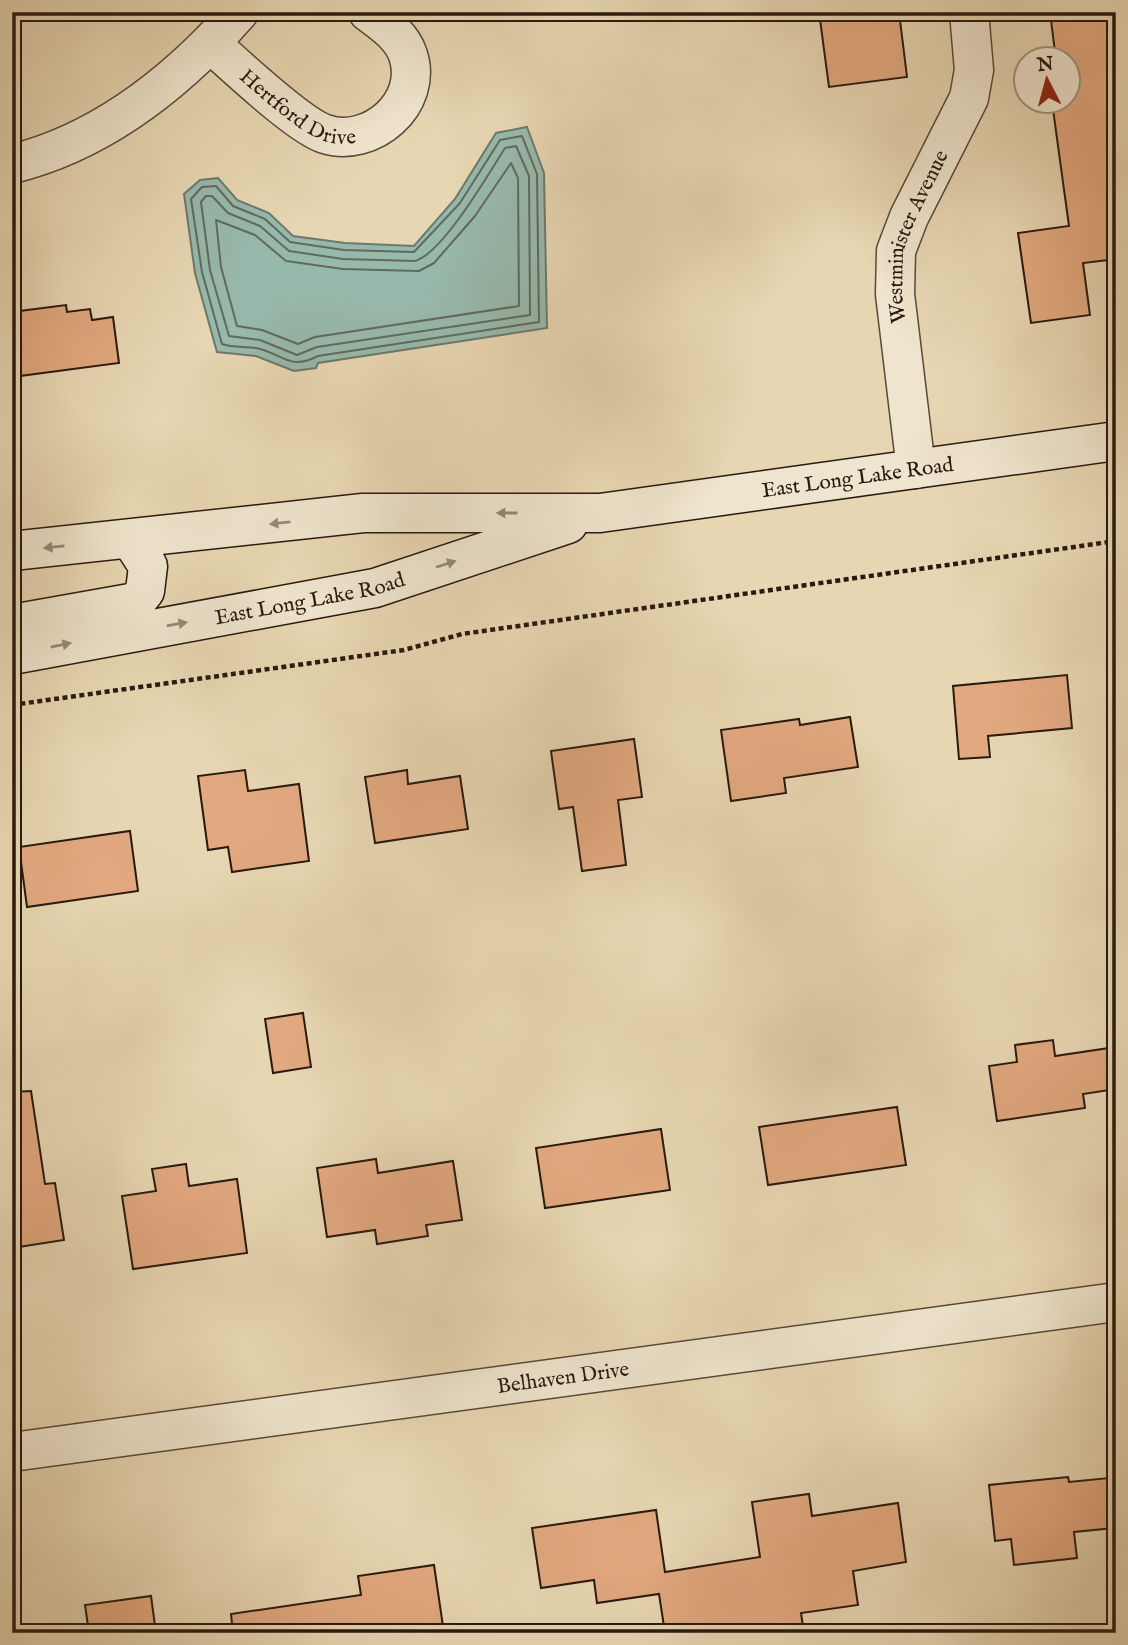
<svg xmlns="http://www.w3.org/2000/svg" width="1128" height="1645" viewBox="0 0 1128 1645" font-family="'IM FELL English',serif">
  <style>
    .water { fill: #97b9ac; stroke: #6b796e; stroke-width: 2 }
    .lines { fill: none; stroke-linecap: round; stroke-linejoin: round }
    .shore { stroke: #606a5e; stroke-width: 2 }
    .building { fill: #e2a87f; stroke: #281a11; stroke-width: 2 }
    .minor-casing { stroke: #584939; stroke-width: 41 }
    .secondary-casing { stroke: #281a11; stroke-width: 41 }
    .path { stroke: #281a11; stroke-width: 4.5; stroke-dasharray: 5 3.5; stroke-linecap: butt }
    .minor { stroke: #efe4cd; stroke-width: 38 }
    .secondary { stroke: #efe4cd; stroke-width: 38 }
    .oneway { fill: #958978 }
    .labels { text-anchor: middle; stroke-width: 6; stroke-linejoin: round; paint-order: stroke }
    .street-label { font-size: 21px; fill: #281a11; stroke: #efe4cd }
  </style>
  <rect width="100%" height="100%" fill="#e7d6b2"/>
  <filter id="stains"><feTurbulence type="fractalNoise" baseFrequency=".00286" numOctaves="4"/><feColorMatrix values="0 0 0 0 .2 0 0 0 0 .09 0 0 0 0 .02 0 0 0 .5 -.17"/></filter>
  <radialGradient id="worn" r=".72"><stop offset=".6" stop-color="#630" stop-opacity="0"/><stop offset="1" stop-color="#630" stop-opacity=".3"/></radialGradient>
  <polygon class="water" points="527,127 544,173 547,328 318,363 316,368 294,371 256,356 217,352 195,273 184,194 200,180 218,178 237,200 269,213 293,236 345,243 414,246 455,199 496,133"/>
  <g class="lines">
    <g class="shore">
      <path d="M522 136 537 174 539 322 318 356C289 371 284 354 256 348 245 346 233 348 222 344L202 272 191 199 202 187 216 186 233 206 265 219 290 242 344 250 414 252 460 203 500 140Z"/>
      <path d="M516 146 529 176 530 315 317 347 297 355 260 340 229 336 210 270 201 202 206 196H212L228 213 260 226 289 251 343 259 415 261C443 253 489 173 505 148Z"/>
      <polygon points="511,163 518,178 519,306 315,337 298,344 262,330 237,326 221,267 216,220 255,235 286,261 343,269 419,271 434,263 475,216"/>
    </g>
  </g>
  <g class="building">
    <polygon points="819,12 899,12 907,77 829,87"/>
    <polygon points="1050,12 1116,12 1116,259 1083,263 1090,315 1031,323 1018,233 1069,226 1052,102 1068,102 1068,60 1056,60"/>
    <polygon points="66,305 67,312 90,309 92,320 113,317 119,363 12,377 12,312"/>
    <polygon points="1067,675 1072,728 988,736 990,757 959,759 953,686"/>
    <polygon points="850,717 858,767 784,778 786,793 731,801 721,730 799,719 800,725"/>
    <polygon points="634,739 642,797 618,800 626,865 582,871 573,807 559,809 551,751"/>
    <polygon points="245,770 248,791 299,784 309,861 232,872 228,847 208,850 198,776"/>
    <polygon points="407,770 408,784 460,776 468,829 375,843 365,777"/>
    <polygon points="130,831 138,891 27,907 19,847"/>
    <polygon points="303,1013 311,1067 273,1073 265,1019"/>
    <polygon points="1053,1040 1055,1056 1116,1047 1116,1089 1083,1094 1085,1108 997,1121 989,1066 1017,1062 1015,1045"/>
    <polygon points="31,1091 45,1184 55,1183 64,1240 12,1248 12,1092"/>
    <polygon points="897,1107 906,1165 768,1185 759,1127"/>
    <polygon points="661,1129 670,1190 545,1208 536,1148"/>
    <polygon points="376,1159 378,1173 453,1161 462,1220 426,1225 428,1236 377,1244 375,1230 327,1237 317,1168"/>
    <polygon points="186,1164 189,1186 237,1179 247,1253 133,1269 122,1196 156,1191 152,1169"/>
    <polygon points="1068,1477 1069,1482 1109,1478 1114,1528 1074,1532 1077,1558 1014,1565 1011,1539 995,1541 989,1485"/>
    <polygon points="809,1494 812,1516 898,1503 906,1562 853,1571 858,1605 801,1613 804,1633 665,1633 659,1594 597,1603 594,1580 541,1588 532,1528 656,1510 665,1572 760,1557 752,1502"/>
    <polygon points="434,1565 444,1633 233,1633 231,1614 361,1595 358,1576"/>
    <polygon points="151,1596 156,1633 89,1633 85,1605"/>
  </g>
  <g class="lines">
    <defs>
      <g id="minor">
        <path id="s1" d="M211 44C235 65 298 125 325 134 371 149 424 103 408 55 402 36 383 23 368 12"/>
        <path d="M12 164C102 142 179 80 239 12"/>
        <path id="s2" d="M916 469 895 294 896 251 909 217 969 98 974 70 969 12"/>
        <path id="s3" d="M12 1452 1116 1302"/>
      </g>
      <g id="secondary">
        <path id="s4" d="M12 551 363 513H600L1116 441"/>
        <polyline points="12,624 136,602 145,591 148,566 131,540"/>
        <path id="s5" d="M12 655 375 588 568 524"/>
      </g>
    </defs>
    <use href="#minor" class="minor-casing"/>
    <use href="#secondary" class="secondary-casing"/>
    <polyline class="path" points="12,705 404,650 462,634 1116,541"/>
    <use href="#minor" class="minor"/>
    <use href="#secondary" class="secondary"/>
  </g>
  <defs><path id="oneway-solid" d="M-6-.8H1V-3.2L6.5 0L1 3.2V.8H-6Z" transform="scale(1.75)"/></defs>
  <g class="oneway">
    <use href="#oneway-solid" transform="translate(507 513) rotate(-180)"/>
    <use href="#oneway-solid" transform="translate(280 523) rotate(174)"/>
    <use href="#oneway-solid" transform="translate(54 547) rotate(174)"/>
    <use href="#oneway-solid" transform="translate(446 564) rotate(-18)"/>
    <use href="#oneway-solid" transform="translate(177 624) rotate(-10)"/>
    <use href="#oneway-solid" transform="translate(61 645) rotate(-11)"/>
  </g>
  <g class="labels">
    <g class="street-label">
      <text dy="7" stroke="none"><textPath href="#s1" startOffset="110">Hertford Drive</textPath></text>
      <text dy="7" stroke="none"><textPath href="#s2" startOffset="238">Westminister Avenue</textPath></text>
      <text dy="7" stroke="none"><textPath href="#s4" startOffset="850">East Long Lake Road</textPath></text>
      <text dy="7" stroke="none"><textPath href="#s5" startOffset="303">East Long Lake Road</textPath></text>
      <text dy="7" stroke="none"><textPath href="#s3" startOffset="556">Belhaven Drive</textPath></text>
    </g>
  </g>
  <rect width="1128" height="1645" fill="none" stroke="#e7d6b2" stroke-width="42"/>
  <rect x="14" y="14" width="1100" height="1617" fill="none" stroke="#281a11" stroke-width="3.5"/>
  <rect x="21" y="21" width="1086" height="1603" fill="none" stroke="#281a11" stroke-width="2"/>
  <g transform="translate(1047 80) rotate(354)"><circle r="33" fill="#efe4cd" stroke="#9f9382" stroke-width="2"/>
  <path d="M0-5L12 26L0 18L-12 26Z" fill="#8f2418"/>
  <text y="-10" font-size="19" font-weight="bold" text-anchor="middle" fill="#281a11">N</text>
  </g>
  <rect width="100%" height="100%" filter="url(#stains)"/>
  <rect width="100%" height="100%" fill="url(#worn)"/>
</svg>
